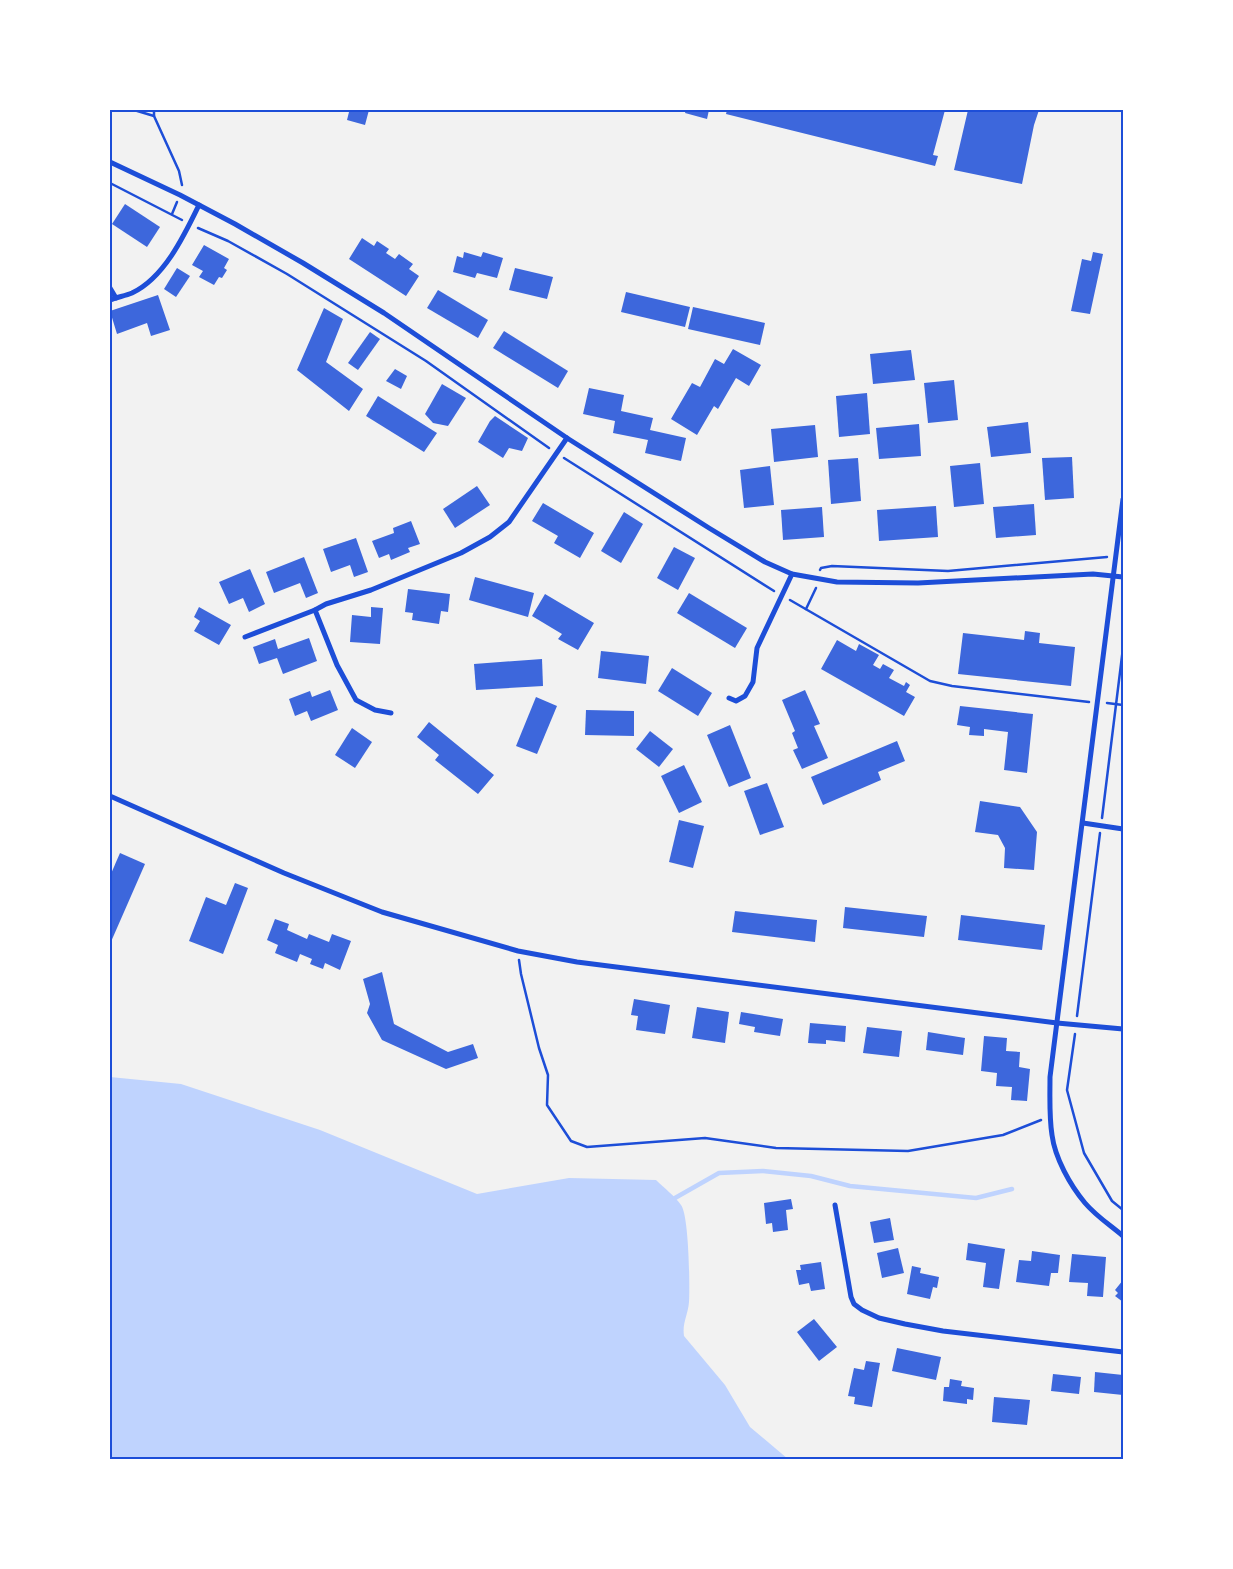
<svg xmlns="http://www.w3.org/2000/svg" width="1233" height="1569" viewBox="0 0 1233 1569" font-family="'Work Sans',sans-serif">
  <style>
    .water { fill: #bfd3fe }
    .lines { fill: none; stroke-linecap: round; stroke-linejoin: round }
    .stream { stroke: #bfd3fe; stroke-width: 4.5 }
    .building { fill: #3d67dc }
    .path { stroke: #1d4ed8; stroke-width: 2.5 }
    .minor { stroke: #1d4ed8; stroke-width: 5 }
    .neatline { fill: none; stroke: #1d4ed8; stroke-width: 2 }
  </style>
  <rect width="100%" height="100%" fill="#f2f2f2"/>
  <path class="water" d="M110 1077 181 1084 320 1130 477 1194 569 1178 656 1180C664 1188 675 1196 681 1205 689 1215 690 1287 689 1302 688 1315 682 1323 684 1336L725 1385 750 1427 788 1459H110Z"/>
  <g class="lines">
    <polyline class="stream" points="675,1198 719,1173 763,1171 811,1176 850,1186 976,1198 1012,1189"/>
  </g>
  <g class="building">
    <polygon points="344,110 369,110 365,125 347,120 349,112"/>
    <polygon points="686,110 709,110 707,119 685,113"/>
    <polygon points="727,110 945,110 933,155 938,156 935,166 726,114"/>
    <polygon points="968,110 1039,110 1034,125 1022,184 954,170"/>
    <polygon points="125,204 160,227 147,247 112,224"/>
    <polygon points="362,238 374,246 377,241 389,249 386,253 395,259 399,254 413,264 409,269 419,276 406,296 349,259"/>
    <polygon points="204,245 229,259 224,268 227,270 222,278 219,277 214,285 199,277 203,271 192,265"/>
    <polygon points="464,252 481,257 483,252 503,258 497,278 477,273 475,278 453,272 457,256 463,258"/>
    <polygon points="1093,252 1103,254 1090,314 1071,311 1082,259 1091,261"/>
    <polygon points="177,268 190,276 176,297 164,289"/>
    <polygon points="515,268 553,277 547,299 509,290"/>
    <polygon points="438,290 488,320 478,338 427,308"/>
    <polygon points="626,292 690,307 685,327 621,312"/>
    <polygon points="158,295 170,330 151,336 147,323 117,334 110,311"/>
    <polygon points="693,307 765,323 760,345 688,329"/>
    <polygon points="324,308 343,319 326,362 363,389 349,411 297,370"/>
    <polygon points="504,331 568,371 558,388 493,348"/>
    <polygon points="370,332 380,339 358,370 348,363"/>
    <polygon points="733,349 761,365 749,386 736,378 718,409 714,406 697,435 671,419 692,383 700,387 715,359 724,364"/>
    <polygon points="911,350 915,380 873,384 870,354"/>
    <polygon points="395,369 407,376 401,389 386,381"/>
    <polygon points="954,380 958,420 928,423 924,383"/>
    <polygon points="442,384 466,398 448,426 433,423 425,414"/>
    <polygon points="589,388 624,395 621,411 653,418 650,430 686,438 681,461 645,453 648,440 613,433 615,421 583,414"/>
    <polygon points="867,393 870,434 839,437 836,396"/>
    <polygon points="378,396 437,433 424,452 366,416"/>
    <polygon points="495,416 528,438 522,451 509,448 503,458 478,442 490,421"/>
    <polygon points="1028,422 1031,453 991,457 987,427"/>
    <polygon points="919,424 921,456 879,459 876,428"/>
    <polygon points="815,425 818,457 774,462 771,429"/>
    <polygon points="1072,457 1074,498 1045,500 1042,458"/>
    <polygon points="858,458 861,501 831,504 828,460"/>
    <polygon points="980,463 984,504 954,507 950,466"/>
    <polygon points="770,466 774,505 744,508 740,470"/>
    <polygon points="477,486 490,505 455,528 443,509"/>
    <polygon points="543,503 594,533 580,558 554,543 558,536 532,521"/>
    <polygon points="1034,504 1036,535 996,538 993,507"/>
    <polygon points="936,506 938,537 879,541 877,510"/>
    <polygon points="822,507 824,537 783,540 781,510"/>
    <polygon points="624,512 643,524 621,563 601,551"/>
    <polygon points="411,521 420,544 408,548 410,552 391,560 389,554 379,558 372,541 394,533 393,528"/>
    <polygon points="356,538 368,572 354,577 350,565 331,572 323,549"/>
    <polygon points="674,547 695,558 678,590 657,578"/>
    <polygon points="304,557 318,593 306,598 300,583 274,593 266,572"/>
    <polygon points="250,569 265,604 249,612 243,598 229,604 219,582"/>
    <polygon points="475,577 534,593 528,617 469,600"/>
    <polygon points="408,589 450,594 448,612 441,611 439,624 412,620 413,613 405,612"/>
    <polygon points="689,593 747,628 735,648 677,613"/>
    <polygon points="545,594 594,623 578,650 558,639 562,634 532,616"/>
    <polygon points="199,607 231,625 219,645 194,631 200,621 194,617"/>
    <polygon points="371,607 383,608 380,644 350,642 352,615 371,617"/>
    <polygon points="1025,631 1040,633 1039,643 1075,647 1071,686 958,674 963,633 1024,640"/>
    <polygon points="309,638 317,661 283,674 277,658 259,664 253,647 275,639 278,649"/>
    <polygon points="837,640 856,651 859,644 879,655 873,665 880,669 883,664 894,670 889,678 904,686 906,682 910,685 906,692 915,697 904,716 821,669"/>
    <polygon points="601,651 649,656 646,684 598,678"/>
    <polygon points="542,659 543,686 476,690 474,664"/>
    <polygon points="672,668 712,693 698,716 658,691"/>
    <polygon points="330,690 338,710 311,721 307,711 295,716 289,699 310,691 312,697"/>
    <polygon points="805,690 820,724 814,726 828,758 802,769 793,750 798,748 792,733 795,731 782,700"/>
    <polygon points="536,697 557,706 537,754 516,746"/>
    <polygon points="960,706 1033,714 1027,773 1004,770 1008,732 984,729 984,736 969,735 970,727 957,725"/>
    <polygon points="586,710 634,711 634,736 585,735"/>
    <polygon points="429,722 494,775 478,794 435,760 439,755 417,737"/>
    <polygon points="730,725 751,778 729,787 707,735"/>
    <polygon points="352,728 372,742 355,768 335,755"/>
    <polygon points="650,731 673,749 659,767 636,749"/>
    <polygon points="897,741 905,761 878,772 881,780 823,805 811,777"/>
    <polygon points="684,765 702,802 679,813 661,776"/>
    <polygon points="767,783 784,827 760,835 744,791"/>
    <polygon points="980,801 1020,807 1037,832 1034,870 1004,868 1005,848 998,835 975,832"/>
    <polygon points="679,820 704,826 693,868 669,862"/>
    <polygon points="120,853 145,864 110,944 110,876"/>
    <polygon points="235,883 248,888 223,954 189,941 206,897 226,905"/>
    <polygon points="845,907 927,916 924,937 843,928"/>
    <polygon points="735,911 817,920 815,942 732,932"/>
    <polygon points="961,915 1045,925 1042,950 958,940"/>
    <polygon points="275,919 289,924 287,930 307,939 309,934 329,942 332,934 351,941 340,970 325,963 323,969 310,964 312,959 300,954 297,962 275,953 278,945 267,940"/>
    <polygon points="382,972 394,1024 448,1052 473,1044 478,1058 446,1069 382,1040 367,1013 370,1004 363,979"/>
    <polygon points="634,999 670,1005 665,1034 636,1030 638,1016 631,1015"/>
    <polygon points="697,1007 729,1012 725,1043 692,1038"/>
    <polygon points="741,1012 783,1019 780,1036 754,1032 755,1027 739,1024"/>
    <polygon points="810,1023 846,1026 845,1042 826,1040 826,1044 808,1043"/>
    <polygon points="867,1027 902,1031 899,1057 863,1053"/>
    <polygon points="928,1032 965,1038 963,1055 926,1050"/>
    <polygon points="984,1036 1007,1038 1006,1051 1020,1052 1019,1067 1030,1069 1027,1101 1011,1100 1012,1087 996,1086 997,1073 981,1071"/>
    <polygon points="791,1199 793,1209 786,1210 788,1230 773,1232 772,1223 766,1224 764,1203"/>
    <polygon points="890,1218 894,1240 874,1243 870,1222"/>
    <polygon points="968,1243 1005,1249 999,1289 983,1287 986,1263 966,1260"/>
    <polygon points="898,1248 904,1273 882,1278 877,1253"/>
    <polygon points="1032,1251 1060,1255 1058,1273 1051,1273 1049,1286 1016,1282 1019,1260 1031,1261"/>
    <polygon points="1072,1254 1106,1257 1103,1297 1087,1296 1088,1283 1069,1282"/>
    <polygon points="821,1262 825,1289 811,1291 809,1283 799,1285 796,1270 801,1270 800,1265"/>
    <polygon points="912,1266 921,1268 920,1273 939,1277 937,1288 933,1287 930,1299 907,1294"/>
    <polygon points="1123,1280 1123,1302 1115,1296 1118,1293 1115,1290"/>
    <polygon points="814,1319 837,1347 819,1361 797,1332"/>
    <polygon points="897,1348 941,1357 936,1380 892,1371"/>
    <polygon points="866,1361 880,1363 872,1407 854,1404 855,1397 848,1396 854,1368 864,1370"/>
    <polygon points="1095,1372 1123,1375 1123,1395 1094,1392"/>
    <polygon points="1053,1374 1081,1377 1079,1394 1051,1391"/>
    <polygon points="950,1379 962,1381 961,1386 974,1388 973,1400 967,1399 967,1404 943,1401 944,1387 949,1387"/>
    <polygon points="994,1397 1030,1400 1027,1425 992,1422"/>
  </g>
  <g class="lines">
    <g class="path">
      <polyline points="134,110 154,116 179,171 182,185"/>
      <polyline points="154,116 154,110"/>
      <polyline points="110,183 182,220"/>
      <polyline points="172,214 177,202"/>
      <polyline points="198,228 228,241 287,274 426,361 549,448"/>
      <polyline points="564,458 774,591"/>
      <polyline points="820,570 821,568 832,566 948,571 1107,557"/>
      <polyline points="790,600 930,681 952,686 1089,702"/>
      <polyline points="806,609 816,588"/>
      <polyline points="1107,703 1123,705"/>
      <polyline points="1102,818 1123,648"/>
      <polyline points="519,960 521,974 539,1048 548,1075 547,1105 571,1141 587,1147 705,1138 776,1148 908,1151 1003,1135 1041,1120"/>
      <polyline points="1077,1016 1100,833"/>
      <polyline points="1075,1034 1067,1090 1084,1153 1112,1201 1123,1210"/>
    </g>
    <g class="minor">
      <polyline points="110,162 180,195 235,224 303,263 384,313 567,438 709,528 765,562 792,574 837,582 918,583 1093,574 1123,577"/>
      <polyline points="110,288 116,298"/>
      <path d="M110 300C117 297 125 296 132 293 164 278 184 236 199 205"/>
      <path d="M1123 499 1050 1077C1050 1096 1049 1116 1052 1135 1055 1158 1070 1185 1085 1203 1096 1216 1110 1225 1123 1236"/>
      <polyline points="245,637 315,610"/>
      <polyline points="729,698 736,701 745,696 753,682 757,648 792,574"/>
      <polyline points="391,713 375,710 356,700 337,665 315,610 326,604 371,590 461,553 490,537 509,522 567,438"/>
      <polyline points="110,796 284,873 382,912 518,951 577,962 1057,1023 1123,1029"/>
      <polyline points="1083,823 1123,829"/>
      <polyline points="835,1205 851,1297 854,1304 862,1310 879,1318 905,1324 943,1331 1123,1352"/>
    </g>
  </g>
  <rect width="1233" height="1569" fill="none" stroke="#ffffff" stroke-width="222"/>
  <rect x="111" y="111" width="1011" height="1347" class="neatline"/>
</svg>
